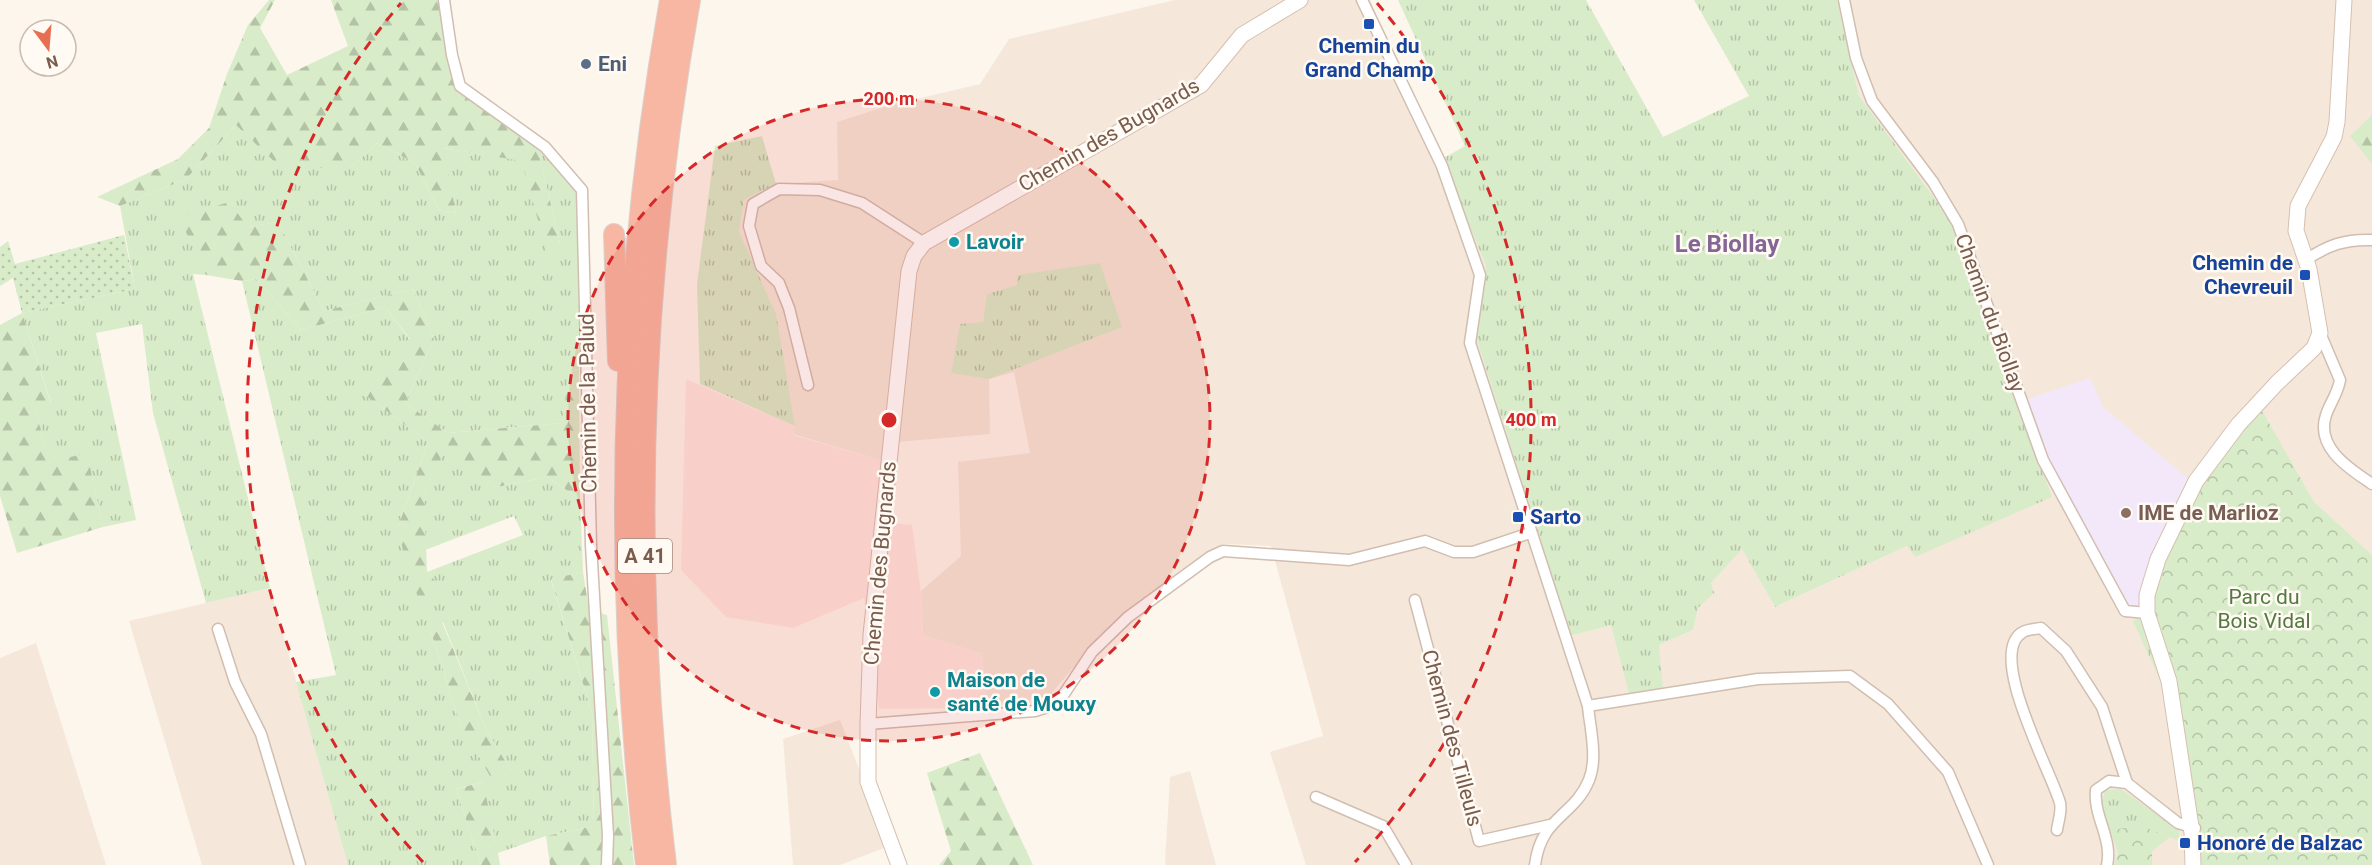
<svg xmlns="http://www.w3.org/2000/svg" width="2372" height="865" viewBox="0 0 2372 865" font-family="Roboto,sans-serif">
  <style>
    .residential { fill: #f5e8da }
    .commercial { fill: #fde8e0 }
    .education { fill: #f3e8fa }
    .grass { fill: url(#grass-tufts); fill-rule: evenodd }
    .forest { fill: url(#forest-firs) }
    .park { fill: url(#park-crowns) }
    .garden { fill: url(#garden-dots) }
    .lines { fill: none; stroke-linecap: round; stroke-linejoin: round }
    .street-casing { stroke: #d1beb0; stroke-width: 13 }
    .secondary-casing { stroke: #d6c0b0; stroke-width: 17 }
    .highway-casing { stroke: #dad1cd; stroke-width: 22 }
    .street { stroke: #fff; stroke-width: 10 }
    .secondary { stroke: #fff; stroke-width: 15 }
    .highway { stroke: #f7b7a3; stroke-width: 20 }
    .ring { fill: none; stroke: #d62828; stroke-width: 3; stroke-dasharray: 10 8 }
    .transit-dot { fill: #1a4fb4; stroke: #fffaf3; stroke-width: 2 }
    .service-dot { fill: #5c6f8a; stroke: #fffaf3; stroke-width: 2 }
    .culture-dot { fill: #0f9aa8; stroke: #fffaf3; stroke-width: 2 }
    .education-dot { fill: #8d6e63; stroke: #fffaf3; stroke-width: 2 }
    .labels { text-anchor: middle; stroke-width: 5; stroke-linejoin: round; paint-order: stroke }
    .shield { fill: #fffaf3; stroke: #a28b7f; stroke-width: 1.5 }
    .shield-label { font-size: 20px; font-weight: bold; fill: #7a5c4d }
    .transit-label { font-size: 21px; font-weight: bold; fill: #164399; stroke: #fffaf3; text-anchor: start }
    .service-label { font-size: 21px; font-weight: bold; fill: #4e5e75; stroke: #fffaf3; text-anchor: start }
    .street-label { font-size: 21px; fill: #7a5c4d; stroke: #fffaf3 }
    .culture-label { font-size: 21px; font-weight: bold; fill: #0d838f; stroke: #fffaf3; text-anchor: start }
    .education-label { font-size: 21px; font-weight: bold; fill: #785e54; stroke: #fffaf3; text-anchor: start }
    .park-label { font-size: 21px; fill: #537a41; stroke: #fffaf3 }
    .quarter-label { font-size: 24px; font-weight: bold; fill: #846695; stroke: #fffaf3 }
    .centre { fill: #d62828; stroke: #fffaf3; stroke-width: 3 }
    .ring-label { font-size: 18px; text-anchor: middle; font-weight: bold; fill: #d62828; stroke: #fffaf3; stroke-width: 5; stroke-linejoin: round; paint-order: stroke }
  </style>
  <defs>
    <pattern id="grass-tufts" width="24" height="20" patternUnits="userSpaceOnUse" patternTransform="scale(1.5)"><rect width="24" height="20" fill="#d8ecc9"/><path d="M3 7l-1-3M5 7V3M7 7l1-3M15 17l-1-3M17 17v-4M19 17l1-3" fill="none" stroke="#b4c2a5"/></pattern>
    <pattern id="forest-firs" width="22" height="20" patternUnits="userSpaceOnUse" patternTransform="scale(1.5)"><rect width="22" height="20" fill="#d8ecc9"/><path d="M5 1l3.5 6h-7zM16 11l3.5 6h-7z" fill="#b4c2a5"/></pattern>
    <pattern id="park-crowns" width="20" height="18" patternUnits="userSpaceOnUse" patternTransform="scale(1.5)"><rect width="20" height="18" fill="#d8ecc9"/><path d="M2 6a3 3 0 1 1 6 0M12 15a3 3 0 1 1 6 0" fill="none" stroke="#b4c2a5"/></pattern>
    <pattern id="garden-dots" width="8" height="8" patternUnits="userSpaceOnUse" patternTransform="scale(1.5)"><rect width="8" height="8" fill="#d8ecc9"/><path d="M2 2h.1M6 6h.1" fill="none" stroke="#b4c2a5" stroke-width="1.8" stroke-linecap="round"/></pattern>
  </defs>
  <rect width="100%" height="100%" fill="#fdf6ec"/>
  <g class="residential">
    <polygon points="1175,0 1370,0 1442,159 1486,266 1475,334 1571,636 1611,624 1629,694 1659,645 1693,630 1698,608 1713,593 1711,583 1742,548 1775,607 1907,546 1950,219 1859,96 1837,0 2372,0 2372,865 1306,865 1270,752 1323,736 1271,546 1223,544 1176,574 1106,630 1049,696 987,708 982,654 923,635 921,591 961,556 958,462 1030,453 1014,372 989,379 990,434 885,443 883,461 793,434 795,426 739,232 744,200 776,184 838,180 837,122 887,106 980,84 1009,39"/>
    <polygon points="270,588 348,865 202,865 129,621"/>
    <polygon points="36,643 106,865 0,865 0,658"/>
    <polygon points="840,720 889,846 840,865 793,865 783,739"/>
    <polygon points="1190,771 1216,865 1166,865 1165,861 1170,777"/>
  </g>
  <polygon class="commercial" points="686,379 795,426 793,435 883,461 892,523 912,525 921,591 923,635 982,654 987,708 879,709 864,598 793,628 726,617 681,570"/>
  <polygon class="education" points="2090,378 2103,407 2192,482 2142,602 2137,607 2125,605 2043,450 2025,400"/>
  <g class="grass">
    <polygon points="1398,0 1586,0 1663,137 1749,96 1694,0 1837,0 1859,96 1950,219 2052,497 1915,557 1907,546 1775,607 1742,549 1711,583 1714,593 1698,608 1693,630 1659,645 1663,689 1629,694 1611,625 1570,636 1475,334 1486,266 1442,159 1465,146"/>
    <polygon points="236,125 349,169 377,143 415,163 439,210 456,213 442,148 522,160 561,248 538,149 575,188 579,214 579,369 569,373 563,423 448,433 405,403 434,339 413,289 324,311 278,222 248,227 180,217 206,275 193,274 270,588 206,603 153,413 142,324 96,333 136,520 103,527 87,454 50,463 35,410 51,403 22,313 135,289 120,206 186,179"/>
    <polygon points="762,136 776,184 744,200 739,232 776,314 795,426 700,384 697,284 715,146"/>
    <polygon points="1100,263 1122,327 989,379 951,373 960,324 983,322 987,294 1017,285 1017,275"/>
    <path d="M256 279 301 330 385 307 410 340 365 395 428 442 397 530 427 572 523 535 514 516 425 550 424 494 445 449 497 487 547 477 580 499 583 572 551 580 592 713 594 826 546 836 498 853 482 782 456 789 481 865H348L296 682 336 675 242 281ZM443 622 485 727 511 771 494 780 461 726 431 632Z"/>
    <polygon points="2139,617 2144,620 2167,683 2162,685 2133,621"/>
    <polygon points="2121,789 2179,830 2179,841 2142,826 2110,830 2100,809 2105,790"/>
  </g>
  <g class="forest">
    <polygon points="269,0 275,0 260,28 287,75 348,46 331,0 446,0 460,86 538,149 561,248 548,257 522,161 443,148 456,213 439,210 415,163 377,143 349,169 279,166 236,125 186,179 120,206 97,197 178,159 209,128 227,74 248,25"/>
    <polygon points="2372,115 2372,164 2350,136"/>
    <polygon points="229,202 248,227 278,222 324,311 413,289 434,339 405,403 448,433 562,423 569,373 579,369 580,499 547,477 497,487 445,450 424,494 427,572 440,586 419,601 397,530 428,442 365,395 410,339 385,307 301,330 256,279 242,281 206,275 179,217"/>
    <polygon points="22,313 51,404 35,410 50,462 87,453 103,527 17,553 0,496 0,325"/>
    <polygon points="583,572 589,610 607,615 634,865 550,865 546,836 594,826 592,713 551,579"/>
    <polygon points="442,622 485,727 511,771 493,781 461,726 431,632"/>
    <polygon points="980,753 1033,865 939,865 951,851 927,773"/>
    <polygon points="483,782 498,853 500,865 481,865 456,789"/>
  </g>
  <g class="park">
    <polygon points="2260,407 2314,502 2372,555 2372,865 2200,865 2198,818 2174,679 2155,625 2152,599 2180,519 2199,483"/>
    <polygon points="2142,826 2170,837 2152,851 2152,865 2114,865 2118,853 2110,830"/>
  </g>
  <polygon class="garden" points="124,235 135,289 22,313 13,278 0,286 0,247 8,241 15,264"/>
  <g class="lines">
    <defs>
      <g id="street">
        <polyline points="444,0 452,55 460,86 545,147 582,190 591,545 608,836 607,865"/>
        <path d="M1362 0 1442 166 1480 275 1470 343 1588 706C1590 728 1598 758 1589 780 1574 817 1541 816 1535 865"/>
        <polyline points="1844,0 1856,58 1872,101 1933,182 1958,224 2043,460 2125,611 2147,613"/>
        <path d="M2306 260C2328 245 2345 239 2372 240"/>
        <path d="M2320 333 2340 380C2338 393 2330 403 2326 415 2315 448 2350 469 2372 484"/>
        <polyline points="808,385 789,308 779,283 761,266 749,226 753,204 779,189 820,190 862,203 924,243"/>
        <polyline points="1415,600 1479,841 1550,825"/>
        <polyline points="218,629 235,682 261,734 300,865"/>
        <polyline points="1588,706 1758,679 1850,676 1888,704 1948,772 1988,865"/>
        <polyline points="868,724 1035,711 1051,706 1062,697 1092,652 1128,617 1210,557 1223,551 1349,560 1425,541 1454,552 1473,552 1530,533"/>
        <polyline points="1316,797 1383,826 1406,865"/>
        <path d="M2057 830C2058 822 2062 811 2060 803 2052 773 1985 653 2023 632 2028 629 2036 629 2041 628L2066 651 2102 707 2127 783"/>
        <path d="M2107 865C2113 839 2093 816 2096 790L2109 781 2127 783 2178 823 2195 828"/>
      </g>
      <g id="secondary">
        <polyline points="899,865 868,782 868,724 871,635 909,271 914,256 924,243 1201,85 1242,35 1300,0"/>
        <polyline points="2193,865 2192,833 2169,681 2147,613 2147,595 2158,559 2196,481 2238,425 2277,383 2314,348 2320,333 2309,269 2296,231 2298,206 2334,137 2337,122 2344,0"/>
      </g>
      <g id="highway">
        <polyline points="614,234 618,361"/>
        <path d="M646 865C612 577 619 286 670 0"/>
        <path d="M666 865C631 577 639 286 690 0"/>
      </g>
    </defs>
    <use href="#street" class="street-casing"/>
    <use href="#secondary" class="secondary-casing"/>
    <use href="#highway" class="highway-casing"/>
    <use href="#street" class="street"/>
    <use href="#secondary" class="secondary"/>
    <use href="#highway" class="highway"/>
  </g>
  <circle cx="889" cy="420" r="321" fill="#d62828" fill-opacity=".12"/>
  <g class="ring">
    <circle cx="889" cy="420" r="321"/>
    <path d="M423 862A642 642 0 0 1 401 3M1377 3A642 642 0 0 1 1355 862"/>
  </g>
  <g class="transit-dot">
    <rect x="1363" y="18" width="12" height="12" rx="3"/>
    <rect x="2299" y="269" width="12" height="12" rx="3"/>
    <rect x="1512" y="511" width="12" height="12" rx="3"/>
    <rect x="2179" y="837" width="12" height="12" rx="3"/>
  </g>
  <circle class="service-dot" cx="586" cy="64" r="6"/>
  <g class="culture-dot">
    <circle cx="954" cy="242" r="6"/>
    <circle cx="935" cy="692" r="6"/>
  </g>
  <circle class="education-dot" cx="2126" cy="513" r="6"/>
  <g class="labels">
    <rect class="shield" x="618" y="539" width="54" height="34" rx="4.5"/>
    <g class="shield-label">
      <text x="645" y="563">A 41</text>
    </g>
    <g class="transit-label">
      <text x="1369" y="53" text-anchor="middle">Chemin du<tspan x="1369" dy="24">Grand Champ</tspan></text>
      <text x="2293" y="270" text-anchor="end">Chemin de<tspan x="2293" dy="24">Chevreuil</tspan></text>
      <text x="1530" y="524">Sarto</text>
      <text x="2197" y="850">Honoré de Balzac</text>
    </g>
    <g class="service-label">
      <text x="598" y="71">Eni</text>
    </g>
    <g class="street-label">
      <text transform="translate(1109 135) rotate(-30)" y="7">Chemin des Bugnards</text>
      <text transform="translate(1990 313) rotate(70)" y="7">Chemin du Biollay</text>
      <text transform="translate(588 403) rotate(-91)" y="7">Chemin de la Palud</text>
      <text transform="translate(880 563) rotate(-85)" y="7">Chemin des Bugnards</text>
      <text transform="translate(1452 738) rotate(75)" y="7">Chemin des Tilleuls</text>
    </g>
    <g class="culture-label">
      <text x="966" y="249">Lavoir</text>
      <text x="947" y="687">Maison de<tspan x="947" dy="24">santé de Mouxy</tspan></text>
    </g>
    <g class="education-label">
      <text x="2138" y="520">IME de Marlioz</text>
    </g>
    <g class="park-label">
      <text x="2264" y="604">Parc du<tspan x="2264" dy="24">Bois Vidal</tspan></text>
    </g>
    <g class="quarter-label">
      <text x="1727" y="252">Le Biollay</text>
    </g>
  </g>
  <circle cx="889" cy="420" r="9" class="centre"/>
  <g class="ring-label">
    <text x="889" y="105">200 m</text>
    <text x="1531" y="426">400 m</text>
  </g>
  <g transform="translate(48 48) rotate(164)"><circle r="28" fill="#fffaf3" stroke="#cabbb1" stroke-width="1.5"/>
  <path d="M0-4.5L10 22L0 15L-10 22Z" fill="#e76f51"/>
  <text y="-9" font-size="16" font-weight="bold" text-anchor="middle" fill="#7a5c4d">N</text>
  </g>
</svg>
